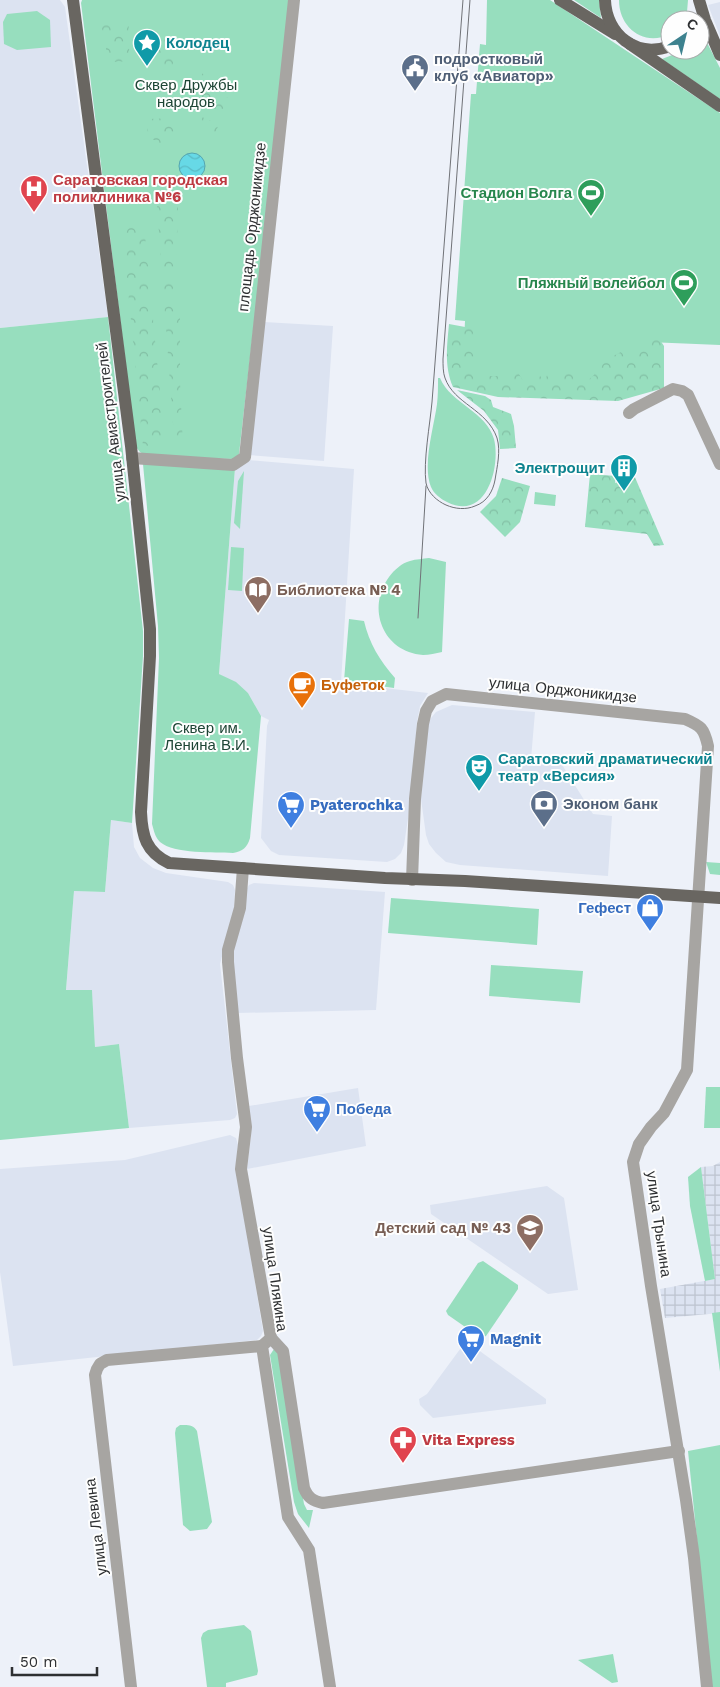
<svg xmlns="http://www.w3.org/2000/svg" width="720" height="1687" viewBox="0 0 720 1687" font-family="'Work Sans',sans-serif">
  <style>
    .built { fill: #dce3f1 }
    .industrial { fill: url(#industrial-grid) }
    .green { fill: #97debe }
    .forest { fill: url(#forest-crowns) }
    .water { fill: url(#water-waves); stroke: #56a6b0 }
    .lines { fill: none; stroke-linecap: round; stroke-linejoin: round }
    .minor { stroke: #a7a5a2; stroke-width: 12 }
    .major { stroke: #696661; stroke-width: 12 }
    .tram { stroke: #707277; stroke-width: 1 }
    .labels { text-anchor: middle; stroke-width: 4; stroke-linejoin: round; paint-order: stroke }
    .culture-label { font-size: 15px; font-weight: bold; fill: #0d838f; stroke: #fefefe; text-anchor: start }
    .service-label { font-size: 15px; font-weight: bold; fill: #4e5e75; stroke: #fefefe; text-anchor: start }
    .park-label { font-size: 15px; fill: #1d4535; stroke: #fefefe }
    .health-label { font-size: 15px; font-weight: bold; fill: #be3a42; stroke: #fefefe; text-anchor: start }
    .leisure-label { font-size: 15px; font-weight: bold; fill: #27864d; stroke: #fefefe; text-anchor: end }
    .street-label { font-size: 15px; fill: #2d2f31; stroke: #fefefe }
    .education-label { font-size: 15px; font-weight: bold; fill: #785e54; stroke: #fefefe; text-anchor: start }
    .food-label { font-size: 15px; font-weight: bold; fill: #c56008; stroke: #fefefe; text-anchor: start }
    .shop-label { font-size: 15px; font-weight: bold; fill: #366cbe; stroke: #fefefe; text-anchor: start }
  </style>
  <defs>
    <pattern id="industrial-grid" width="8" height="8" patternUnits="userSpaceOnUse" patternTransform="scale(1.25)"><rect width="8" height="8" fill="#dce3f1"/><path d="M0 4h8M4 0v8" fill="none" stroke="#bdc3cf"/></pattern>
    <pattern id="forest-crowns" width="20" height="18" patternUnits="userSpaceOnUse" patternTransform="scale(1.25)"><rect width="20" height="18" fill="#97debe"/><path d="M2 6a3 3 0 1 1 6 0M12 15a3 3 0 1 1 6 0" fill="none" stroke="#82bfa4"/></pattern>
    <pattern id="water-waves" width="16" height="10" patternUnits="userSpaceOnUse" patternTransform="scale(1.25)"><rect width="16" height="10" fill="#67d9e6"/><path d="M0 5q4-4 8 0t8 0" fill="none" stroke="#5abbc6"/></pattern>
  </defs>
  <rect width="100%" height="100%" fill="#edf1f9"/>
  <g class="built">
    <polygon points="0,0 60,0 65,7 108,317 0,328"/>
    <polygon points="720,2 720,36 708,5"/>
    <polygon points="264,322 333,326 324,461 249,455"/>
    <polygon points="248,460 354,469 341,683 428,693 420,706 417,722 411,799 404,845 401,853 395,859 387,862 279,855 271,851 261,838 267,726 269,720 261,716 248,693 219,674 235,468"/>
    <polygon points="452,705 535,712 531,759 559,760 593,814 612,816 608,876 460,865 446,862 436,853 429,844 426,835 421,799 426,727 431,718 436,712"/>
    <polygon points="111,820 132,823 134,847 140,858 153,868 166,873 228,882 233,885 235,890 234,909 220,964 237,1114 235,1118 230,1120 129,1128 119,1044 95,1047 92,991 66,991 74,891 105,892"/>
    <polygon points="254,883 385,892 376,1010 237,1013 233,963 234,948 246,890 249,885"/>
    <polygon points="358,1088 366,1146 247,1169 251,1136 249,1106"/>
    <polygon points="230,1135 236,1138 238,1145 236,1167 263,1331 261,1336 257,1340 13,1366 0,1272 0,1169 125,1160"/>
    <polygon points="547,1186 564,1198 578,1290 548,1294 431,1214 430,1205"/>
    <polygon points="466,1341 546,1399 546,1404 433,1418 420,1405 419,1399 427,1394"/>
  </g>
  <polygon class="industrial" points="720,1162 720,1313 665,1318 660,1289 715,1279 701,1167 713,1166"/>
  <g class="green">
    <polygon points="82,0 291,0 239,454 235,459 148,457 140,452 136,447 81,3"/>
    <polygon points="487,0 550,0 720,113 720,345 648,342 613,388 462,382 465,321 455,320 471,94 476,94 480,44 486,45"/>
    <polygon points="574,0 599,0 601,18"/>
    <path d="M619 0H688L687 12 684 20H670V34C644 47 619 28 619 0Z"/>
    <polygon points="37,11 50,20 51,47 17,50 4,44 3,22 7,14"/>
    <polygon points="701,31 720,68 720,99 662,59 685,50 700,50"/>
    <polygon points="108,317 143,631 143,656 132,823 111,820 105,892 74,891 66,990 92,990 95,1047 119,1044 129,1128 0,1140 0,328"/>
    <path d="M438 378H440C451 404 486 411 494 439 501 467 486 522 447 502 441 499 434 494 431 487 422 465 434 427 437 404 438 396 438 387 438 378Z"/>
    <path d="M143 464 235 468 219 674 236 682 248 693 261 716 250 838C247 848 243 851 233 853 215 852 174 854 160 842 155 837 154 831 152 824L159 658 158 626Z"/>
    <polygon points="244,471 240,529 234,523 238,481"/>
    <polygon points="535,492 556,495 555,506 534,504"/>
    <polygon points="231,547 244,548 242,591 228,590"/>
    <path d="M429 558 446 562 442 652C436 653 429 655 423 655 383 652 366 608 389 577 394 570 402 563 410 561 416 559 423 559 429 558Z"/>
    <path d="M349 619 364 621C369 643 380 661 395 678L394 688 344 681Z"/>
    <polygon points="706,862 720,863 720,875 710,874"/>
    <polygon points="391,898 539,909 537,945 388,933"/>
    <polygon points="491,965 583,971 580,1003 489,996"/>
    <polygon points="706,1087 720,1087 720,1128 704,1128"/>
    <polygon points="701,1167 715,1279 705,1281 690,1206 688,1177"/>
    <polygon points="483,1261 518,1285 518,1289 486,1336 481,1338 448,1315 446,1311 478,1263"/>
    <polygon points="720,1312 720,1372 712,1313"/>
    <polygon points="274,1349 279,1354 304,1504 307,1510 313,1510 309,1528 298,1514 294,1502 270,1355"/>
    <path d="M180 1425C187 1425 193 1424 197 1431L212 1522 207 1529 190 1531 183 1525 175 1433 176 1428Z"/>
    <polygon points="720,1445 720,1687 712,1687 688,1451"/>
    <polygon points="244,1625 251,1631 258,1671 257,1675 226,1683 226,1687 207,1687 201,1638 203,1633 208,1630"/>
    <polygon points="613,1654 618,1682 612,1683 578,1660"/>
  </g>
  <g class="forest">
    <polygon points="98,13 106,21 129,22 128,45 132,61 113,62 106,58 106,44"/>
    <polygon points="171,35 177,106 159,92 159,82 165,75 163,54 141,56 140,37"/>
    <polygon points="199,71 225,91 231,109 199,109"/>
    <polygon points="197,115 219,124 213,138 199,132"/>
    <polygon points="176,118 177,134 163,146 148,136 147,119"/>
    <polygon points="178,204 176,281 171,294 180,311 180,382 183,447 178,448 177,441 174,437 157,206"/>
    <polygon points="144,225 165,444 143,446 122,227"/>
    <path d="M449 324 476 329 475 365 472 376H500L511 368 517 371 524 382 528 381 529 371 539 373 542 380 545 381 549 369 574 375 579 369 589 372 587 381 594 375 596 365 621 352 627 356 645 336 656 334 664 346V388L618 401 498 397 453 387C444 366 447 346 449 324Z"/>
    <polygon points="457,390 485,396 491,400 493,407 511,414 514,426 516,448 500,449 498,430 484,411"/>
    <polygon points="590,474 616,476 615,483 634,475 664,545 654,546 647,534 585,527"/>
    <polygon points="502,478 530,486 520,522 505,537 480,512 496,496"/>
  </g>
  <circle class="water" cx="192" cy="166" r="13"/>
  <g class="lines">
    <g class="minor">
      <polyline points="629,413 634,409 673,389 682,391 688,395 720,464"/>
      <polyline points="132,458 233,465 245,457 294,0"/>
      <polyline points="243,868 240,908 228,950 228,962 237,1058 246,1127 241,1169 271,1338 262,1346 288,1517 309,1550 330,1687"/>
      <path d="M412 880 415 799 423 724 426 711 432 701 446 694 685 719C701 726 704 728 708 746L687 1070 664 1113 651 1127 639 1144 633 1162 651 1286 686 1500 694 1558 707 1687"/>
      <path d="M271 1338 283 1351 304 1488C308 1498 313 1501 323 1503L679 1451"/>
      <polyline points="131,1687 95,1375 97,1369 100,1364 107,1360 262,1346"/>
    </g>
    <g class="major">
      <path d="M73 0 131 446 150 629V656L141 812C142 836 146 852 169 863L385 878 465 881 720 898"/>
      <polyline points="560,0 615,34"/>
      <path d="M605 0C606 34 636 59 670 46"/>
      <polyline points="699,0 705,20 720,55"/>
      <polyline points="630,44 720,106"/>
    </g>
    <g class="tram">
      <path d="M463 0 432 402C430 424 423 462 426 483 428 493 437 501 446 505 455 509 466 510 475 506 487 502 493 491 495 480 497 467 501 451 497 438 487 409 454 404 445 378 443 373 443 365 443 359L470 0"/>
      <polyline points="418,618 426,486"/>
    </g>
  </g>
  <defs>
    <symbol id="sight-pin" viewBox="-11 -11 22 30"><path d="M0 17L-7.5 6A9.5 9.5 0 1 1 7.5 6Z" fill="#0f9aa8" stroke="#fefefe"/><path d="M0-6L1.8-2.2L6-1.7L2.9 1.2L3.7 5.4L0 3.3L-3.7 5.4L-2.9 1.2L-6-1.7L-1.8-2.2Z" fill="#fff"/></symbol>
    <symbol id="civic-pin" viewBox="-11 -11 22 30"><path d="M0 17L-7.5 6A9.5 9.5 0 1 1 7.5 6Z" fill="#5c6f8a" stroke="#fefefe"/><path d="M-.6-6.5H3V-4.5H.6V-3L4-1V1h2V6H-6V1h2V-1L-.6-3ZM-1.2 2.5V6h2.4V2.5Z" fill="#fff"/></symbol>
    <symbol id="hospital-pin" viewBox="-11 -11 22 30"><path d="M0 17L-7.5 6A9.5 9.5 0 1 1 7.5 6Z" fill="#e0444e" stroke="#fefefe"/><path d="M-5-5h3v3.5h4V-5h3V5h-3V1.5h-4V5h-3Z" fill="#fff"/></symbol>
    <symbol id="stadium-pin" viewBox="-11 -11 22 30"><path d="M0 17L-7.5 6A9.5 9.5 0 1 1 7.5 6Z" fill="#2e9e5b" stroke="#fefefe"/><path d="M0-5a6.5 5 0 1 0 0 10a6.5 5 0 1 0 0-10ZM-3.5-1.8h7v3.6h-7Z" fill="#fff"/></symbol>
    <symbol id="building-pin" viewBox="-11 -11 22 30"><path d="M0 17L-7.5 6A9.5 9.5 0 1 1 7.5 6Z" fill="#0f9aa8" stroke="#fefefe"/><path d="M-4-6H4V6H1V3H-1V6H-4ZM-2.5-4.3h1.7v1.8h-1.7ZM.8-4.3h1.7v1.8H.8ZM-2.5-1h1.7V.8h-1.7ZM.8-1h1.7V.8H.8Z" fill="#fff"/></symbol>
    <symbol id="library-pin" viewBox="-11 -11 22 30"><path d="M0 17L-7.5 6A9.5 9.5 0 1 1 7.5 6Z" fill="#8d6e63" stroke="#fefefe"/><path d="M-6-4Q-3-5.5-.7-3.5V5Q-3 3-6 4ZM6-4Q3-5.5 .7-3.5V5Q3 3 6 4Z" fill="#fff"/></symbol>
    <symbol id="cafe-pin" viewBox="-11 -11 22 30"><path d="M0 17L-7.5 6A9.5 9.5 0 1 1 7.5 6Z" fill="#e8710a" stroke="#fefefe"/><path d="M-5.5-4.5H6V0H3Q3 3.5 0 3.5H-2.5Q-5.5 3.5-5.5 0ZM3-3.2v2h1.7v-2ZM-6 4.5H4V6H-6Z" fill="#fff"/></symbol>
    <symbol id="theatre-pin" viewBox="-11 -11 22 30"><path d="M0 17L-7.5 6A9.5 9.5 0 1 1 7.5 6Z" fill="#0f9aa8" stroke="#fefefe"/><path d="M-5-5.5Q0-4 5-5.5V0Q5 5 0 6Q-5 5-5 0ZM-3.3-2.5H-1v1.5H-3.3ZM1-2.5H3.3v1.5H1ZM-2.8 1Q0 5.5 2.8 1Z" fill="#fff"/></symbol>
    <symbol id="bank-pin" viewBox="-11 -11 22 30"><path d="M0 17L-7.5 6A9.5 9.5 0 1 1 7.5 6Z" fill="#5c6f8a" stroke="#fefefe"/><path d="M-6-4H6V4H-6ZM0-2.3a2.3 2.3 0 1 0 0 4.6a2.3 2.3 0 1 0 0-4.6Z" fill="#fff"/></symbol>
    <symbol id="supermarket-pin" viewBox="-11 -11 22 30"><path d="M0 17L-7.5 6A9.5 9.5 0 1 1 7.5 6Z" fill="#3f7fe0" stroke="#fefefe"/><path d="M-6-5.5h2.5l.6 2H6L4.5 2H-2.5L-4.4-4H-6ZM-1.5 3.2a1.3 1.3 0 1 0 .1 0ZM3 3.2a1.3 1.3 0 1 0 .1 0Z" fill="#fff"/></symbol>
    <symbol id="shop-pin" viewBox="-11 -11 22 30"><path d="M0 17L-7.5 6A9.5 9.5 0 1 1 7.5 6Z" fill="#3f7fe0" stroke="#fefefe"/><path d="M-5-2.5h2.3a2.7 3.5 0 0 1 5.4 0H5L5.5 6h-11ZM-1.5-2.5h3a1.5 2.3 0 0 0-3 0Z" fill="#fff"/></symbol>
    <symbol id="school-pin" viewBox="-11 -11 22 30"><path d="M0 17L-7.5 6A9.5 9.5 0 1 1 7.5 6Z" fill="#8d6e63" stroke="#fefefe"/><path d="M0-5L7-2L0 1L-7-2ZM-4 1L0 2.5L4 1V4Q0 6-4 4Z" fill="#fff"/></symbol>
    <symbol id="pharmacy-pin" viewBox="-11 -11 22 30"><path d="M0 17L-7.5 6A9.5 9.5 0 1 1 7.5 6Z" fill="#e0444e" stroke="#fefefe"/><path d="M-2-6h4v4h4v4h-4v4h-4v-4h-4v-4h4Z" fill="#fff"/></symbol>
  </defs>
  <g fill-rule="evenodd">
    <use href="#sight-pin" x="131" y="27" width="32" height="43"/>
    <use href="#civic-pin" x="399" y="52" width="32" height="43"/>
    <use href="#hospital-pin" x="18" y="173" width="32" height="43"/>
    <use href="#stadium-pin" x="575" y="177" width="32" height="43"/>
    <use href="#stadium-pin" x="668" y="267" width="32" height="43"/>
    <use href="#building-pin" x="608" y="452" width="32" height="43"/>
    <use href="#library-pin" x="242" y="574" width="32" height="43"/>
    <use href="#cafe-pin" x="286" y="669" width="32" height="43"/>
    <use href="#theatre-pin" x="463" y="752" width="32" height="43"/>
    <use href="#bank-pin" x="528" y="788" width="32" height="43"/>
    <use href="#supermarket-pin" x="275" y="789" width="32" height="43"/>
    <use href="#shop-pin" x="634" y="892" width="32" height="43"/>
    <use href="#supermarket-pin" x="301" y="1093" width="32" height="43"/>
    <use href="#school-pin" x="514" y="1212" width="32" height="43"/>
    <use href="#supermarket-pin" x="455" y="1323" width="32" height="43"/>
    <use href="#pharmacy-pin" x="387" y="1424" width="32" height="43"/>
  </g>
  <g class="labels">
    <g class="culture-label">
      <text x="166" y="48">Колодец</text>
      <text x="605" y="473" text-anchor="end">Электрощит</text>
      <text x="498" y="764">Саратовский драматический<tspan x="498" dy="17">театр «Версия»</tspan></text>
    </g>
    <g class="service-label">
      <text x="434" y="64">подростковый<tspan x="434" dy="17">клуб «Авиатор»</tspan></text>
      <text x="563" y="809">Эконом банк</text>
    </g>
    <g class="park-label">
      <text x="186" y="90">Сквер Дружбы<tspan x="186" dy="17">народов</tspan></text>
      <text x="207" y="733">Сквер им.<tspan x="207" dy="17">Ленина В.И.</tspan></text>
    </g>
    <g class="health-label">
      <text x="53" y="185">Саратовская городская<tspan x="53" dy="17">поликлиника №6</tspan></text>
      <text x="422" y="1445">Vita Express</text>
    </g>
    <g class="leisure-label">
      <text x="572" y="198">Стадион Волга</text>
      <text x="665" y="288">Пляжный волейбол</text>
    </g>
    <g class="street-label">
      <text transform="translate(252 227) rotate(-84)" y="5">площадь Орджоникидзе</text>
      <text transform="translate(111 422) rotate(-97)" y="5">улица Авиастроителей</text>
      <text transform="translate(563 690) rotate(6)" y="5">улица Орджоникидзе</text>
      <text transform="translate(659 1224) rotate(82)" y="5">улица Трынина</text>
      <text transform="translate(275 1279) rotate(82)" y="5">улица Плякина</text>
      <text transform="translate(96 1527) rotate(-97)" y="5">улица Левина</text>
    </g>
    <g class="education-label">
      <text x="277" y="595">Библиотека № 4</text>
      <text x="511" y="1233" text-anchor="end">Детский сад № 43</text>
    </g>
    <g class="food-label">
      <text x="321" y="690">Буфеток</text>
    </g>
    <g class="shop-label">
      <text x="310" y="810">Pyaterochka</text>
      <text x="631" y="913" text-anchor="end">Гефест</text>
      <text x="336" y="1114">Победа</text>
      <text x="490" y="1344">Magnit</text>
    </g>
  </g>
  <g transform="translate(685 35) rotate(35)"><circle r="24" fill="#fefefe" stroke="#aaabac"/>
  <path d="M0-4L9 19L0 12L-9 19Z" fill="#3d828f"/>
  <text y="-8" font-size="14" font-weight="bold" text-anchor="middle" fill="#2d2f31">С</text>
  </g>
  <path d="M12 1667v8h85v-8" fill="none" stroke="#2d2f31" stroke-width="2.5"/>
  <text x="20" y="1667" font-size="15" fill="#2d2f31" stroke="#fefefe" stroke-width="4" paint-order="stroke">50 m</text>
</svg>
